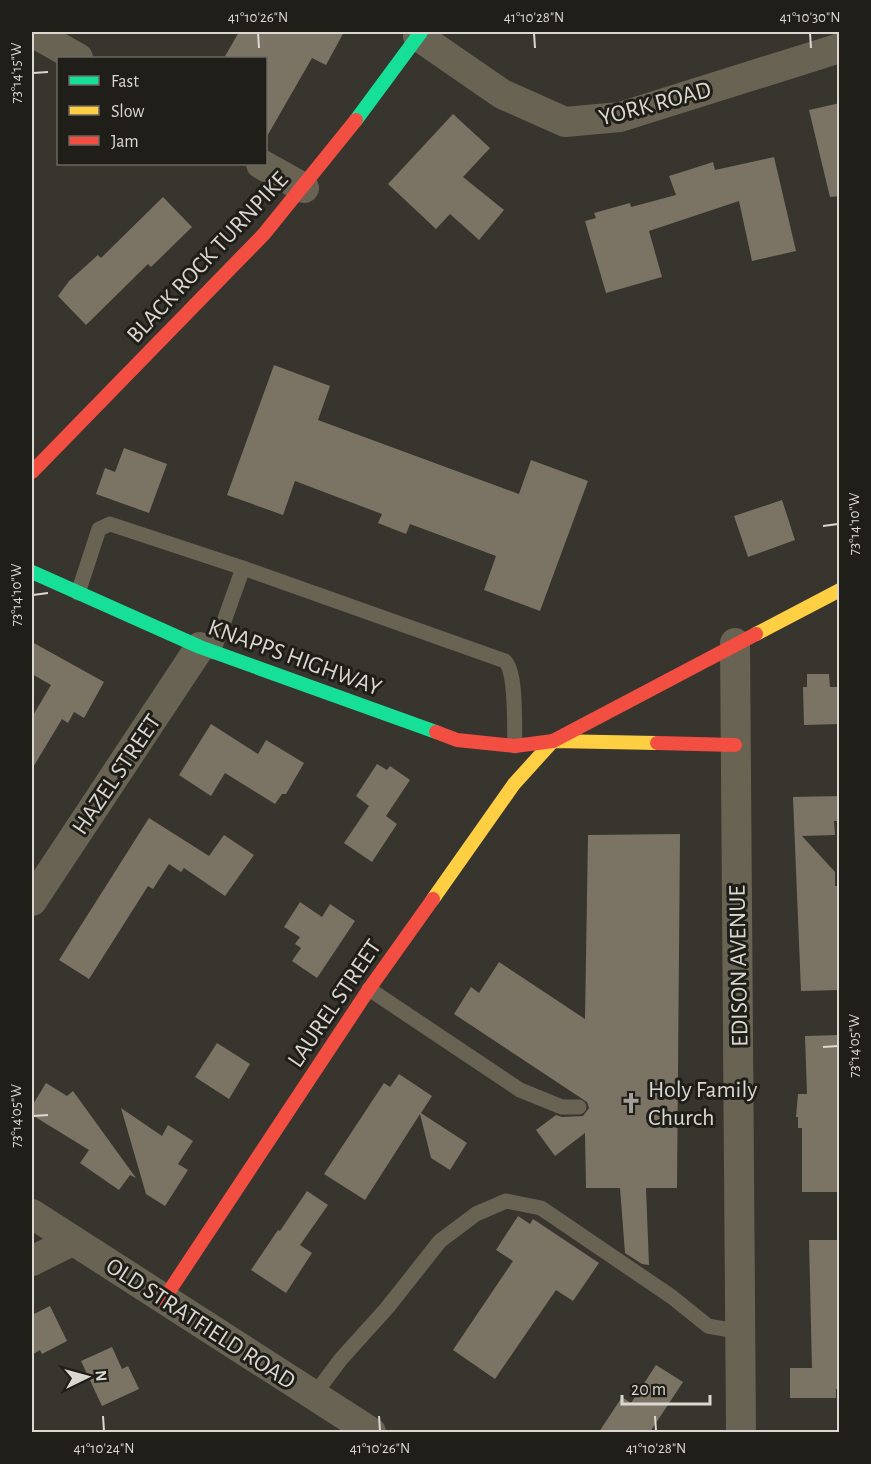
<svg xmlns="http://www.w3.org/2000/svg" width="871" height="1464" viewBox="0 0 871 1464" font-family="'Alegreya Sans',sans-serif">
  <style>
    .building { fill: #7b7464 }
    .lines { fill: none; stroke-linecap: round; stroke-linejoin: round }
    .lane { stroke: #696353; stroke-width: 15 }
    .street { stroke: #696353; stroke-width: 30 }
    .fast { stroke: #16e098; stroke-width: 14 }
    .slow { stroke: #ffcf43; stroke-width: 14 }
    .jam { stroke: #f24e42; stroke-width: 14 }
    .ticks { fill: none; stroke: #dbd8d1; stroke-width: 2 }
    .labels { text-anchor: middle; stroke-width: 6; stroke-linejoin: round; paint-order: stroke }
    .street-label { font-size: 24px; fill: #dbd8d1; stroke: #201e19 }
    .poi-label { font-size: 24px; fill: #dbd8d1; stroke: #201e19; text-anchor: start }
    .neatline { fill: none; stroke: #dbd8d1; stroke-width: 2 }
    .ticks-label { font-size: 15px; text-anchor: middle; fill: #dbd8d1 }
  </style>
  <rect width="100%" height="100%" fill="#38352e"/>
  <g class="building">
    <polygon points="239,32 344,32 326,65 312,58 266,138 266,58 224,58"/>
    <polygon points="840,103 840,196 830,197 809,110"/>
    <polygon points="453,114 490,148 463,177 504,210 479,240 450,214 436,229 388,184"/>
    <polygon points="774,157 796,251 752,261 739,201 649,231 662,277 606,293 585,221 596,218 594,213 630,203 631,207 676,195 669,176 685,171 713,162 715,170"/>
    <polygon points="163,197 192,227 151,267 148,264 86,325 58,296 69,281 98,255 101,258"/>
    <polygon points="274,365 330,386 318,420 519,494 531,460 588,481 540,611 484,590 496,556 410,524 406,534 378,523 382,514 295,481 283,515 227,495"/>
    <polygon points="124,448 167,464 149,513 96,494 105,468 115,472"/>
    <polygon points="782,500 795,540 748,557 734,516"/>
    <polygon points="32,642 104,682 84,718 74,712 68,723 62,719 32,769 32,717 51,685 32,674"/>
    <polygon points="807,674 829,674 830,687 840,687 840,724 804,725 803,687 807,687"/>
    <polygon points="211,724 258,754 266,740 304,763 286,794 282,794 275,804 225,773 211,796 179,775"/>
    <polygon points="377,764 387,770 390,766 410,780 386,816 397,824 372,862 344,843 369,806 356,796"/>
    <polygon points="840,796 840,821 834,821 835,835 802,836 835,872 835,886 840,886 840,990 801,991 793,797"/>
    <polygon points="149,818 209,856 224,835 254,855 225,896 184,868 181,872 169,864 153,889 148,886 89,979 59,960"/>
    <polygon points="680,834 677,1188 646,1188 649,1265 642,1264 625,1253 620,1188 586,1188 585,1133 555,1156 536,1130 556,1115 562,1117 583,1116 589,1108 587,1102 454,1014 471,987 479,993 499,962 585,1019 588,835"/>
    <polygon points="300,902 322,917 330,904 355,921 317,978 292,961 301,948 295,944 300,937 284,927"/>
    <polygon points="840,1035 840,1192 802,1192 802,1128 798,1128 798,1117 796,1117 798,1094 807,1094 805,1036"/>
    <polygon points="217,1043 250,1064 229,1099 195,1077"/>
    <polygon points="399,1074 432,1096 421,1113 467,1143 450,1170 431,1158 420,1114 365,1200 324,1174 384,1083 390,1087"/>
    <polygon points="46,1083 67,1096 73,1091 136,1178 130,1175 119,1190 80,1163 89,1150 32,1115 32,1106"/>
    <polygon points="121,1108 162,1136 168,1125 193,1141 178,1164 188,1170 165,1206 146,1194"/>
    <polygon points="307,1191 328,1205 300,1245 312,1253 286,1293 251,1270 278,1230 280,1231"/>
    <polygon points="518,1216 530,1224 533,1219 599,1263 573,1301 556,1290 495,1379 453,1350 513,1261 496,1250"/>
    <polygon points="809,1240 840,1240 840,1389 836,1389 836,1398 790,1398 790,1368 812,1368"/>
    <polygon points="50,1306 67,1341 42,1354 40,1350 32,1355 32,1315"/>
    <polygon points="112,1347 122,1369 128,1366 139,1389 102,1406 81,1361"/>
    <polygon points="656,1365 683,1382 650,1432 599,1432 622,1397 631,1403"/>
  </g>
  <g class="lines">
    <g class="lane">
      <path d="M243 568 505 661C517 673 514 727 515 746"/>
      <polyline points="78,593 99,529 110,524 243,568 213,652"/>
      <polyline points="369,989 520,1090 562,1107 579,1107"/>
      <polyline points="314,1395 341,1359 387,1308 440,1241 476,1214 506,1201 541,1208 672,1297 708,1326 741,1332"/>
    </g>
    <g class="street">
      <polyline points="32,32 78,58"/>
      <polyline points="418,36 502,94 565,122 620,117 840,48"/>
      <polyline points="261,164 304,188"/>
      <polyline points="735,643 741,1432"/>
      <polyline points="32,901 200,647"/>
      <polyline points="32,1214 371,1432"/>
      <polyline points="32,1261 72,1241"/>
    </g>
    <g class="fast">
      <polyline points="356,120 421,32"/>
      <polyline points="32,572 200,647 436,732"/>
    </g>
    <g class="slow">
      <polyline points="756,634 840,590"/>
      <polyline points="433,899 514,784 553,741 657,743"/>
    </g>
    <g class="jam">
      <polyline points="32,472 264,234 356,120"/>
      <polyline points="436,732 457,740 515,746 553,741 756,634"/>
      <polyline points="657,743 735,745"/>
      <polyline points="164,1299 369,989 433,899"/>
    </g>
  </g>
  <path class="ticks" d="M258 33 259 48M534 33 535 48M810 33 811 48M33 73 48 72M823 526 838 524M33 595 48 593M823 1047 838 1046M33 1116 48 1115M103 1416 104 1431M379 1416 380 1431M655 1416 656 1431"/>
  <defs>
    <symbol id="church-bare" viewBox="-9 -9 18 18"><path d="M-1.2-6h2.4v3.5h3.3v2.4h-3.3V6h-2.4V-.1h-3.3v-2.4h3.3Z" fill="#a29f98" stroke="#201e19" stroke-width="2.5" paint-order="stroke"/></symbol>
  </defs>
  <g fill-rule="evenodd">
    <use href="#church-bare" x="616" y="1088" width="30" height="30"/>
  </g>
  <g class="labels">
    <g class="street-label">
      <text transform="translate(655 103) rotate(-15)" y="8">YORK ROAD</text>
      <text transform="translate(207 257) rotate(-47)" y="8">BLACK ROCK TURNPIKE</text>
      <text transform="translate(295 657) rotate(20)" y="8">KNAPPS HIGHWAY</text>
      <text transform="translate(116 774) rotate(-56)" y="8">HAZEL STREET</text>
      <text transform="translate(738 966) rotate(-91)" y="8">EDISON AVENUE</text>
      <text transform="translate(334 1003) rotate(-56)" y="8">LAUREL STREET</text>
      <text transform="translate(201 1323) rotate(33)" y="8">OLD STRATFIELD ROAD</text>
    </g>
    <g class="poi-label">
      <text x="648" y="1097">Holy Family<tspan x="648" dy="28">Church</tspan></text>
    </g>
  </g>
  <rect width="871" height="1464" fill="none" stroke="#201e19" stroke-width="66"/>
  <rect x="57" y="57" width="210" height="108" fill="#201e19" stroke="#6b6863" stroke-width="1.5"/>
  <rect x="69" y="76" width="30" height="9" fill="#16e098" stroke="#6b6863" stroke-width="1.5"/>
  <text x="111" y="87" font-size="18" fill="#dbd8d1">Fast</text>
  <rect x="69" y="106" width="30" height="9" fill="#ffcf43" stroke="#6b6863" stroke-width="1.5"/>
  <text x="111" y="117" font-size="18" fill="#dbd8d1">Slow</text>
  <rect x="69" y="136" width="30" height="9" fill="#f24e42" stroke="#6b6863" stroke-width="1.5"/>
  <text x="111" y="147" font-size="18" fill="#dbd8d1">Jam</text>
  <g transform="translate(87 1377) rotate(85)" stroke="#201e19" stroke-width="4.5" paint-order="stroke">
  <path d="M0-4.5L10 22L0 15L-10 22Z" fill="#dbd8d1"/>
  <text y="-9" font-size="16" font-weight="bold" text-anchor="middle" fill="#dbd8d1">N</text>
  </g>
  <path d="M622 1395v9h88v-9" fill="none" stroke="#dbd8d1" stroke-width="3"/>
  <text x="631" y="1395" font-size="18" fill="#dbd8d1" stroke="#201e19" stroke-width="4.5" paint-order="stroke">20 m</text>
  <rect x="33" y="33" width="805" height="1398" class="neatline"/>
  <g class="ticks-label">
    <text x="258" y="22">41°10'26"N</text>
    <text x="534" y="22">41°10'28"N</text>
    <text x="810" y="22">41°10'30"N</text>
    <text transform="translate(16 73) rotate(-90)" y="5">73°14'15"W</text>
    <text transform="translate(854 524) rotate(-90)" y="5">73°14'10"W</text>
    <text transform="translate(16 595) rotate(-90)" y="5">73°14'10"W</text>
    <text transform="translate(854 1046) rotate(-90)" y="5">73°14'05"W</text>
    <text transform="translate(16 1116) rotate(-90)" y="5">73°14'05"W</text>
    <text x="104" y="1453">41°10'24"N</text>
    <text x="380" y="1453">41°10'26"N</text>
    <text x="656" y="1453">41°10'28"N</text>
  </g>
</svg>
